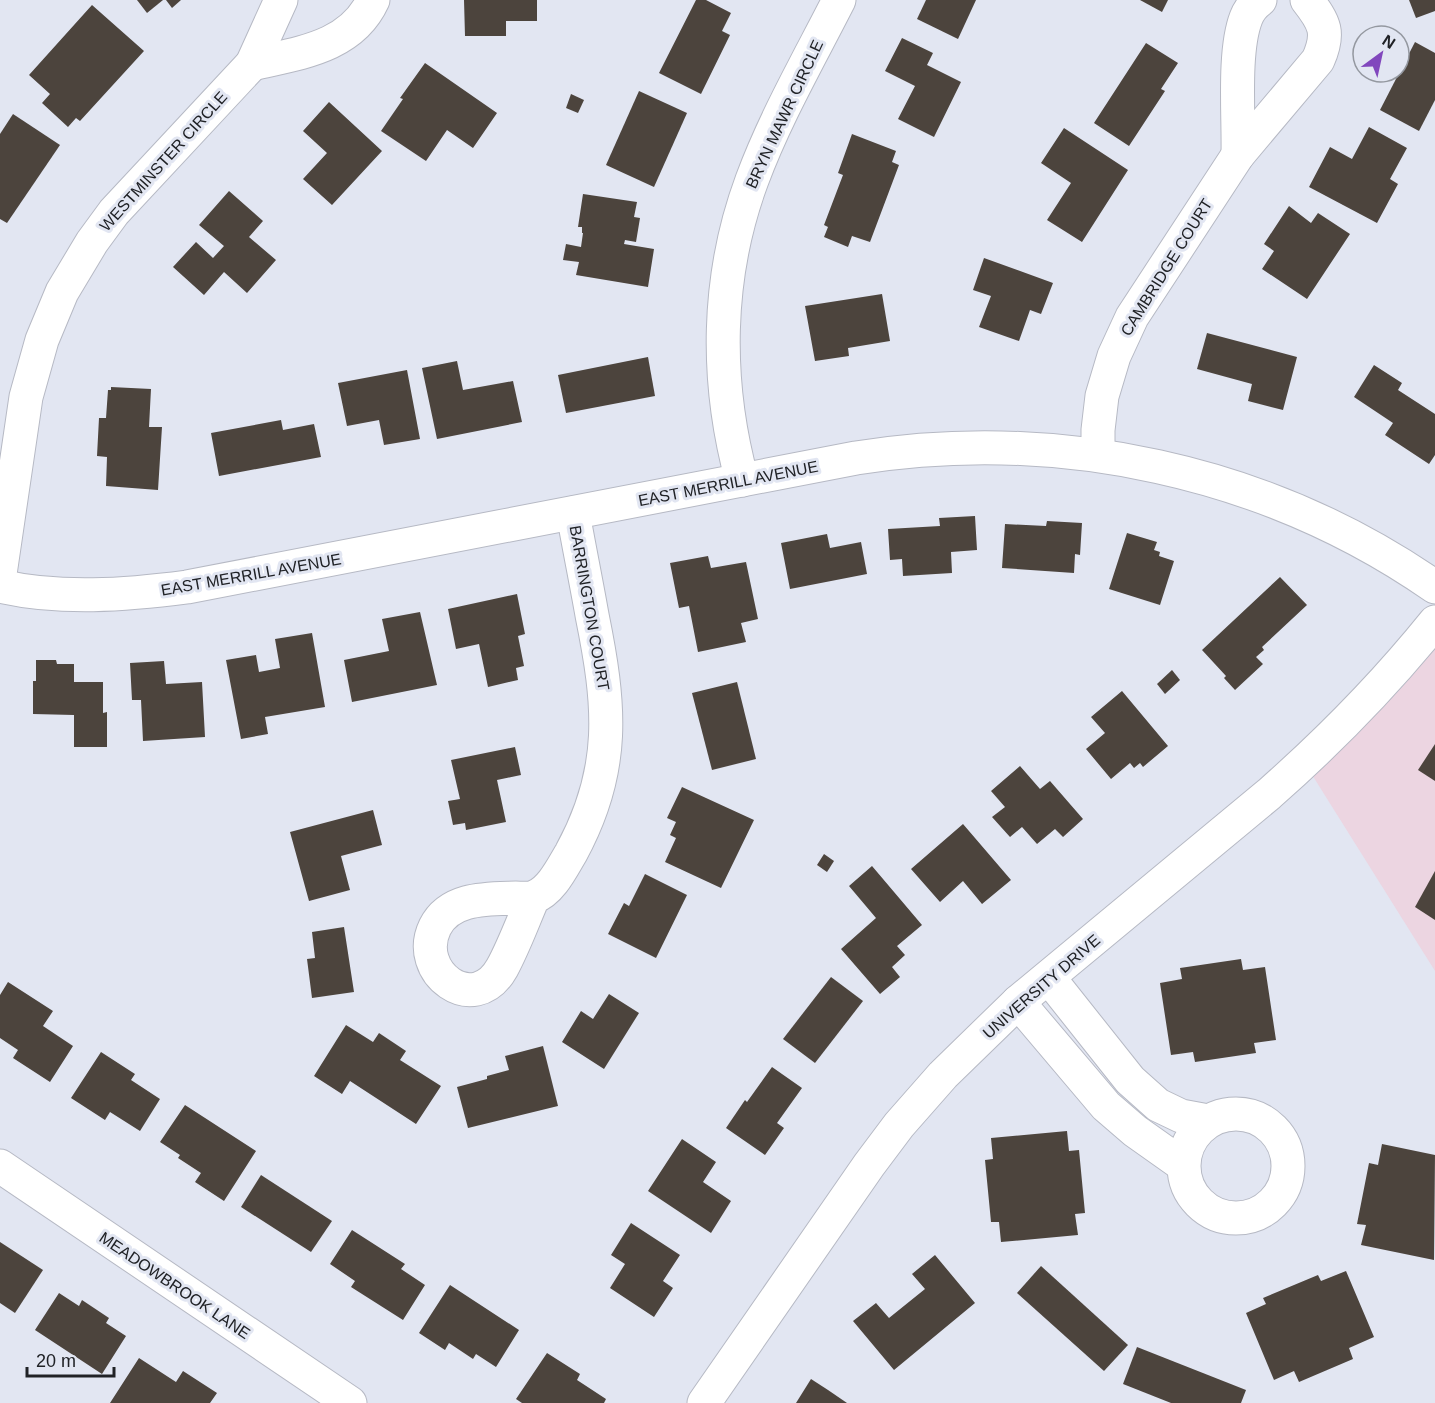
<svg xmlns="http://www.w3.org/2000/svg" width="1435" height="1403" viewBox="0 0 1435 1403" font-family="Arial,sans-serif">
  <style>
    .commercial { fill: #ecd5e1 }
    .building { fill: #4c443d }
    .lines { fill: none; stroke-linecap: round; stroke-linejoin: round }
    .minor-casing { stroke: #b6b9c4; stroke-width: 35 }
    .minor { stroke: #fff; stroke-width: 33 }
    .labels { text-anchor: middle; stroke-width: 6; stroke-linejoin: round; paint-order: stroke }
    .street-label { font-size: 16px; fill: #202226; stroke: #e2e6f2 }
  </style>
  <rect width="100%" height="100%" fill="#e2e6f2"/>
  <polygon class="commercial" points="1435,622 1435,971 1304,762"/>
  <g class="building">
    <polygon points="137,0 163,0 147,13"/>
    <polygon points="166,0 181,0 172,8"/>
    <polygon points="464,0 537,0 537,21 506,21 506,36 465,36"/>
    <polygon points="696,0 706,0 731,13 722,31 730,35 701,94 659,73"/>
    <polygon points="926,0 976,0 958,39 917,19"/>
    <polygon points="1140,0 1168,0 1162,12"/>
    <polygon points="1409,0 1435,0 1435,11 1416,18"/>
    <polygon points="92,5 144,51 80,121 76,118 68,127 42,103 50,94 29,75"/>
    <polygon points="902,38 933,53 927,65 961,82 934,137 898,119 915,86 885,71"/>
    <polygon points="1415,42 1435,53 1435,100 1419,131 1380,110"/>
    <polygon points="1146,43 1178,63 1161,89 1165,91 1129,146 1094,123"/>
    <polygon points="425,63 497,113 473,148 447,130 426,161 381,131 403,99 400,98"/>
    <polygon points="639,91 687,113 654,187 606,165"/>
    <polygon points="571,94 584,100 578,113 566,108"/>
    <polygon points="329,102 382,151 332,205 303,179 327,153 303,131"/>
    <polygon points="13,114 60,145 7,223 0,219 0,134"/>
    <polygon points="1369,127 1407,148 1390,179 1398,184 1377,223 1309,187 1330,147 1352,159"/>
    <polygon points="1064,128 1128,170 1082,242 1047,220 1071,183 1041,163"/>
    <polygon points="852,134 896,151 892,162 899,165 870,242 852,236 848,247 824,237 828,227 824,225 843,175 838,173"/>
    <polygon points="229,191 263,221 249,237 276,260 247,293 224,272 204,295 173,267 196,242 213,258 224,246 199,225"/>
    <polygon points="583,194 637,202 634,217 640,218 636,242 625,240 624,244 654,249 648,287 576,275 579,262 563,260 566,244 581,247 583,233 582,233 582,227 578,227"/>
    <polygon points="1289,206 1311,223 1318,213 1350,234 1307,299 1262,269 1274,251 1264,244"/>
    <polygon points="984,258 1053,283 1041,314 1030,310 1019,341 979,327 991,296 973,290"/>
    <polygon points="882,294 890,341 848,348 849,356 815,361 805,306"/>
    <polygon points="1207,333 1297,357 1283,410 1248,401 1252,384 1197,369"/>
    <polygon points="648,357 655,396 566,413 558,375"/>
    <polygon points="457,361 463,390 513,381 522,422 437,439 422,368"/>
    <polygon points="1374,365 1402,383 1398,390 1435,414 1435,455 1429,464 1385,435 1393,423 1354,397"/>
    <polygon points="407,370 420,439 384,445 379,420 347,426 338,383"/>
    <polygon points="111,387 151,389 149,427 162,427 158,490 106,486 107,457 97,456 99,418 106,418 108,390 111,390"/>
    <polygon points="281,420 283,430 314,424 321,457 219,476 211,433"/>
    <polygon points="975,516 977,550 951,552 952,573 903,576 902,559 890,560 888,529 940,526 939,518"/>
    <polygon points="1047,521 1082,523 1080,555 1075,554 1074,573 1002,568 1005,524 1046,526"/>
    <polygon points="1127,533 1157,542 1154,550 1160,552 1159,556 1174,561 1160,605 1109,589"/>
    <polygon points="827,534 830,548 861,542 867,574 790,589 781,543"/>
    <polygon points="708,556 711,568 746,562 758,619 741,623 746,642 698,652 689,606 679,608 670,563"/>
    <polygon points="1280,577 1307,605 1262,647 1264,650 1256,657 1263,664 1235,690 1224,678 1226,676 1202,650"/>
    <polygon points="517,594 525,634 518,636 524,666 516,668 518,680 488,687 479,644 456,649 448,609"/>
    <polygon points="420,612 437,685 352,702 344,660 389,651 382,619"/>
    <polygon points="312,633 325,707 265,717 268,734 241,739 226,660 256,655 259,672 280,668 275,639"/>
    <polygon points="36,660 56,660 57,664 74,664 74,682 103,682 103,713 107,712 107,747 74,747 74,715 33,714 33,681 36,681"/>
    <polygon points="164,661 166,684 202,682 205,737 143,741 141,700 132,700 130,663"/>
    <polygon points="1172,670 1180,680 1165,694 1157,684"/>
    <polygon points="737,682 756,759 712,770 692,693"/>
    <polygon points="1122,691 1168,746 1143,767 1140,763 1134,768 1130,763 1111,779 1086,749 1105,733 1091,717"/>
    <polygon points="1435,744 1435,781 1418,770"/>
    <polygon points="515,747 521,775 497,780 506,822 466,830 465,823 453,825 448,801 460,799 451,760"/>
    <polygon points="1020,766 1040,789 1050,781 1083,819 1063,837 1055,829 1037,844 1022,827 1010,837 992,817 1005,807 991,791"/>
    <polygon points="682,787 754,820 721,888 665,862 676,838 670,835 676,822 667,818"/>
    <polygon points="373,810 382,845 341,856 350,890 309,901 290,832"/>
    <polygon points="963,824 1011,880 982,904 963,881 940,902 911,869"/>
    <polygon points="824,854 834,861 827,872 817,865"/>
    <polygon points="872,866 922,925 897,946 905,955 892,967 900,977 880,994 841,949 876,918 849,886"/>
    <polygon points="1435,871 1435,920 1415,907"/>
    <polygon points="645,874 687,895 656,958 608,934 624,903 629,906"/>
    <polygon points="344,927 354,992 312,998 307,959 315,958 312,932"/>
    <polygon points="1241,959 1243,970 1265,967 1276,1040 1254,1043 1256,1053 1195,1062 1193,1052 1171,1055 1160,983 1182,979 1180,968"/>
    <polygon points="831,977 863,1001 815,1063 783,1039"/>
    <polygon points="8,982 53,1011 43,1026 73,1046 50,1082 13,1058 18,1050 0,1038 0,995"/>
    <polygon points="609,994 639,1013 604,1069 562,1042 581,1011 593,1019"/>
    <polygon points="346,1025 373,1042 379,1033 406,1051 400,1060 441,1086 416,1124 350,1081 342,1094 314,1076"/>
    <polygon points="543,1046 558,1106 468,1128 457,1087 487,1079 487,1076 509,1070 505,1056"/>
    <polygon points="101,1052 135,1074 131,1080 160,1099 140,1131 110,1112 105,1120 71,1098"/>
    <polygon points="772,1067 802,1088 777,1123 784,1128 765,1155 726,1128 745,1100 747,1102"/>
    <polygon points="185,1105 256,1151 224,1201 195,1182 201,1173 178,1158 180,1155 160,1142"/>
    <polygon points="1067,1131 1069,1151 1079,1150 1085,1213 1075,1214 1078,1235 1001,1242 999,1222 991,1222 985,1160 993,1159 991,1138"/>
    <polygon points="682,1139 716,1162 703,1182 731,1201 711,1233 648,1191"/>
    <polygon points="1382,1144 1435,1155 1434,1260 1361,1245 1366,1225 1357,1224 1369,1163 1378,1165"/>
    <polygon points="261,1175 332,1221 311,1252 241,1207"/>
    <polygon points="631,1223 680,1255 663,1281 673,1288 654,1317 610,1288 625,1264 611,1255"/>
    <polygon points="352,1230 405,1264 401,1269 425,1285 403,1320 351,1287 355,1281 330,1264"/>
    <polygon points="0,1242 43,1270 15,1313 0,1303"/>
    <polygon points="935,1255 975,1303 894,1370 853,1321 876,1303 889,1318 925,1289 912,1274"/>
    <polygon points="1041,1266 1128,1345 1104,1371 1017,1293"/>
    <polygon points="1346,1271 1374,1337 1349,1348 1353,1359 1299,1382 1294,1371 1274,1380 1246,1313 1266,1304 1263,1298 1318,1275 1321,1281"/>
    <polygon points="450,1285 519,1330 496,1367 476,1354 473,1359 449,1343 445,1350 419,1333"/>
    <polygon points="59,1293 79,1306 82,1300 109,1318 106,1323 126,1336 102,1374 35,1330"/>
    <polygon points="1137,1347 1246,1390 1241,1403 1171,1403 1123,1384"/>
    <polygon points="547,1353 580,1374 577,1380 606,1399 604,1403 522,1403 516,1399"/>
    <polygon points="139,1358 176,1382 183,1371 217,1393 210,1403 110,1403"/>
    <polygon points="811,1379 828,1390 847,1403 796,1403"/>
  </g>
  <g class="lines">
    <defs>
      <g id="minor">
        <path d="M252 64C298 53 351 48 373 0"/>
        <path d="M1238 155C1239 117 1233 52 1246 18 1249 10 1253 5 1260 0"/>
        <path d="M1101 455 1098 447V430L1102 396 1114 356 1132 317 1238 155 1318 60C1330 33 1325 23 1307 0"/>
        <path d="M742 480C715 381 716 277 752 180 775 118 809 59 839 0"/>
        <polyline points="0,574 26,397 42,340 62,292 92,242 114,212 252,64 281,0"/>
        <path d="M0 586C60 600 126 595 187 587L856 458C1057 426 1267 470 1435 587"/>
        <path d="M533 898C523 921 514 946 502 968 474 1018 413 972 435 927 450 897 488 899 516 898 521 898 529 899 534 897 551 891 562 868 571 853 617 769 610 704 592 615 586 581 579 547 573 513"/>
        <polyline points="1049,978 1130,1080 1158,1105 1181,1116 1208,1121"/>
        <polyline points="1018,1002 1106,1106 1135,1131 1183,1165"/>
        <circle cx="1236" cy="1166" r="52"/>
        <polyline points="0,1166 350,1403"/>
        <path d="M704 1403 869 1165 899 1125 943 1075 1018 1002 1269 794C1329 741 1385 684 1435 622"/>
      </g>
    </defs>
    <use href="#minor" class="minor-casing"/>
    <use href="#minor" class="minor"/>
  </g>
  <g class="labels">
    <g class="street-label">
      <text transform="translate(784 114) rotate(-65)" y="6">BRYN MAWR CIRCLE</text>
      <text transform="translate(163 161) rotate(-48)" y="6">WESTMINSTER CIRCLE</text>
      <text transform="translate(1166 267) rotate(-58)" y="6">CAMBRIDGE COURT</text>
      <text transform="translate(728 483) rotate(-11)" y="6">EAST MERRILL AVENUE</text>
      <text transform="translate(251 574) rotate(-10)" y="6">EAST MERRILL AVENUE</text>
      <text transform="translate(590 608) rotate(80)" y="6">BARRINGTON COURT</text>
      <text transform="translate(1041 986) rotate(-41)" y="6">UNIVERSITY DRIVE</text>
      <text transform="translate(175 1285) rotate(34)" y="6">MEADOWBROOK LANE</text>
    </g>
  </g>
  <g transform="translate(1381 54) rotate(33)"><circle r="28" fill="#e2e6f2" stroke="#9498a0" stroke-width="1.5"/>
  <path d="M0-4.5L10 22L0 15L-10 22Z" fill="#8147bd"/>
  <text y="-9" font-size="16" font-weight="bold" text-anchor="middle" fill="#202226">N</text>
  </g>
  <path d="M27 1367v9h87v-9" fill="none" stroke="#202226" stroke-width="3"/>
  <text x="36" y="1367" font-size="18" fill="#202226" stroke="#e2e6f2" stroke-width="4.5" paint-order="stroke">20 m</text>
</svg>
